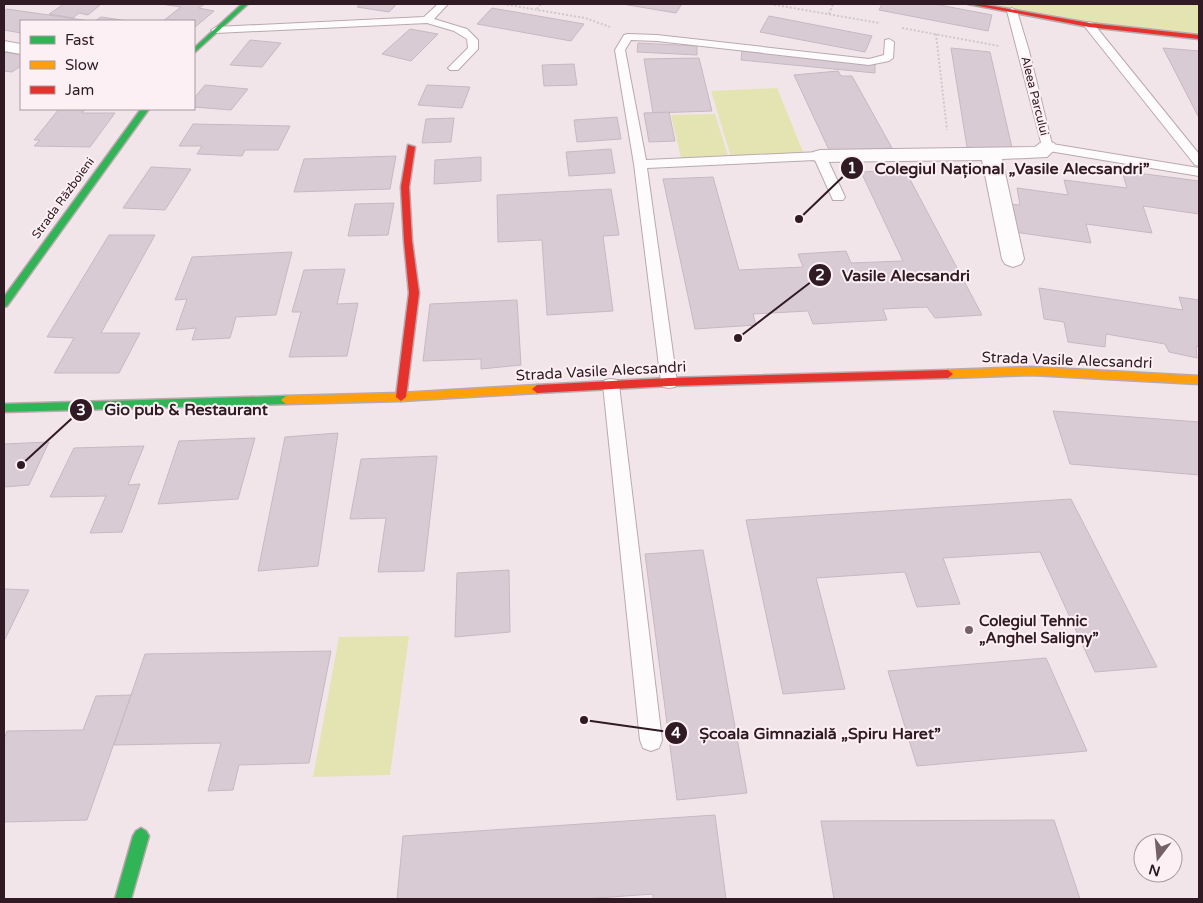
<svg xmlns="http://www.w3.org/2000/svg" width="1203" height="903" viewBox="0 0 1203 903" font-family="'Varela Round',sans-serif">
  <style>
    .green { fill: #e3e4b1 }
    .building { fill: #d9cbd4; stroke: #c8b8c1 }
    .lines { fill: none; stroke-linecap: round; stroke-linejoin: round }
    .lane-casing { stroke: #b9a9af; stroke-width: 2 }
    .street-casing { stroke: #b9a9af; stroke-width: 2 }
    .fast-casing { stroke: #b9a9af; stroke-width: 3 }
    .slow-casing { stroke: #b9a9af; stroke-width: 3 }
    .jam-casing { stroke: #b9a9af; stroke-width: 3 }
    .path { stroke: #cfc8ca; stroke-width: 2; stroke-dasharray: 2 2; stroke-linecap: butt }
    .lane { fill: #fdfbfc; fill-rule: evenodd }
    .street { fill: #fdfbfc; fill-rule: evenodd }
    .fast { fill: #30b455; fill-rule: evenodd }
    .slow { fill: #ff9f0a; fill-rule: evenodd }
    .jam { fill: #e5322d; fill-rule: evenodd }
    .poi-dot { fill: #746168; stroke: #fdf0f4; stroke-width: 2 }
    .labels { text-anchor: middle; stroke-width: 4; stroke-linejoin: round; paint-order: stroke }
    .far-street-label { font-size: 12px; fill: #301a23; stroke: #fdf0f4 }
    .street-label { font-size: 15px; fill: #301a23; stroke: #fdf0f4 }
    .poi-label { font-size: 15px; font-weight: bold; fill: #301a23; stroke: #fdf0f4; text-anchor: start }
    .leader { fill: none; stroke: #301a23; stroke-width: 2 }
    .callout-dot { fill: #301a23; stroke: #fdf0f4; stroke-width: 2 }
    .mark-label { font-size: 15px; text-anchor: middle; font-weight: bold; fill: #fff }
    .callout-label { font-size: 16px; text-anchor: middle; font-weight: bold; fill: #301a23; stroke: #fdf0f4; stroke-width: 4; stroke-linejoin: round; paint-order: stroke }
  </style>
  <rect width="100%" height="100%" fill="#f2e5e9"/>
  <g class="green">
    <polygon points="971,4 1199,4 1199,37 1089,25"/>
    <polygon points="777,88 804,154 731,157 711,91"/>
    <polygon points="715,114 728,156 681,158 671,115"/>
    <polygon points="409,636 390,775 313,777 339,637"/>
  </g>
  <g class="building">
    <polygon points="64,4 93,4 100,5 88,15 79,13 73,18 49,14"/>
    <polygon points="161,4 205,4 199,8 214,11 194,28 194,21 160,21 163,21 181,7"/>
    <polygon points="360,4 397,4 389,12 357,7"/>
    <polygon points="622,4 682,4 676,13"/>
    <polygon points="882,4 934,4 992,15 988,31 879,10"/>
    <polygon points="492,8 584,24 571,41 477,24"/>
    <polygon points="7,9 90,21 21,21 21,33 4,30 4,11"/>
    <polygon points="769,16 872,36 865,52 760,32"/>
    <polygon points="101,17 129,21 95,21"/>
    <polygon points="410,29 438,34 411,61 382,54"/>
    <polygon points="250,40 281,43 262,67 230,65"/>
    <polygon points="638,43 697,46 697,55 637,52"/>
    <polygon points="951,48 990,52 1013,152 967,147"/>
    <polygon points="1163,48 1199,51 1199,118"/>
    <polygon points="742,51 875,64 875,73 741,60"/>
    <polygon points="4,52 21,55 21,66 12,72 4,71"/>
    <polygon points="699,58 712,111 653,113 644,59"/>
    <polygon points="574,64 577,85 544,86 542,65"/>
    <polygon points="838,71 841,76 852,76 892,148 830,152 794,75"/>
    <polygon points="205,85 248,89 231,110 194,107 194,98"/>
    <polygon points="427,85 470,87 462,108 418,105"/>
    <polygon points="59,109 85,109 82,113 115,113 90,147 34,146 40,140 34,140"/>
    <polygon points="669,112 675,141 649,142 644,113"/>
    <polygon points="617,117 621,139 577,142 574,120"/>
    <polygon points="454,118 451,142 422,143 426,119"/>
    <polygon points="193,124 290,126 278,150 245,150 242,156 197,154 202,146 179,146"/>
    <polygon points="611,149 615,173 569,176 566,152"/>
    <polygon points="396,156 390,189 294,192 304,159"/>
    <polygon points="481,157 481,181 434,184 435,160"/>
    <polygon points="151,167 191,169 165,210 123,208"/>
    <polygon points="905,170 982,315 935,318 927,307 883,309 887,320 813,324 808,311 753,314 756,325 695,329 663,179 713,177 739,270 803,267 798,254 846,251 851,263 903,261 861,172"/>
    <polygon points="1122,171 1199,181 1199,214 1143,206 1152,233 1086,224 1091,243 1014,232 1009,204 1020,205 1017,188 1068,195 1064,180 1127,188"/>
    <polygon points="611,189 619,235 603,236 613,311 547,315 542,240 498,242 497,195"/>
    <polygon points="394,203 388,235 348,236 355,204"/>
    <polygon points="109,235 155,235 101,333 140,333 119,373 54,373 74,338 47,337"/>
    <polygon points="292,252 276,315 236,317 230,338 192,340 196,328 176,330 187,299 175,300 192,257"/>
    <polygon points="345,269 337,304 358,303 347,356 289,357 301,312 292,312 304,270"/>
    <polygon points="1039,288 1183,310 1179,297 1199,300 1199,347 1196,346 1197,358 1169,352 1165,344 1106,334 1105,347 1068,342 1064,322 1044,319"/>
    <polygon points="517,300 521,365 481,369 481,359 423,361 430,304"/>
    <polygon points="1053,411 1199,422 1199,475 1070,464"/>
    <polygon points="338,433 318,566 258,571 285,437"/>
    <polygon points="255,438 238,499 158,504 179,441"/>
    <polygon points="49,442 29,485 4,487 4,444"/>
    <polygon points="144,446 128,485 140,484 122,532 90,533 106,496 50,497 74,448"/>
    <polygon points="437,456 424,571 378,572 386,518 350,519 361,459"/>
    <polygon points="1071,499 1157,667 1095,672 1040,552 943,558 960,604 917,607 905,572 816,578 845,689 783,694 746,520"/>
    <polygon points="703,550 747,793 677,800 645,554"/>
    <polygon points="509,570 510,632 455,637 457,573"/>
    <polygon points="4,589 29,590 4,641"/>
    <polygon points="331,651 309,763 239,765 233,790 208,791 221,743 114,745 145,654"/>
    <polygon points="1046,658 1087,751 917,766 888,671"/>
    <polygon points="131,695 87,820 4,822 4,739 7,731 83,730 96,696"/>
    <polygon points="715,815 726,899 653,899 653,894 583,899 397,899 403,836"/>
    <polygon points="1054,820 1080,899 834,899 821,821"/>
  </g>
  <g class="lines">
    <defs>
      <g id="lane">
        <polygon points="438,4 448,4 434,19 467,29 478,40 478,49 458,70 450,70 448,68 468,48 467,39 454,31 427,23 216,33 211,30 216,27 424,17"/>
        <polygon points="1012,8 1017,11 1029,51 1052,144 1199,168 1199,176 1043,150 1007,11"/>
        <polygon points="1089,22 1093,23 1199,154 1199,166 1195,165 1085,27 1084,25"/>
        <polygon points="628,34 657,35 869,59 884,55 885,40 889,39 894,42 893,58 889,61 869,65 657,41 631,40 625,50 646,160 820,152 826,156 845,197 843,200 833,200 815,160 647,168 677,382 675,387 669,388 663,387 661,382 634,164 615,50 624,35"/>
        <polygon points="611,379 617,380 619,385 662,740 659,748 651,751 643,748 640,740 603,385 605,380"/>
      </g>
      <g id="street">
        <polygon points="4,41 21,44 21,54 4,51"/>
        <polygon points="1047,141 1054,143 1057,147 1047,157 1002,159 1024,259 1021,264 1013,267 1005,264 1002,259 982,160 820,162 813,160 810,156 813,152 820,150 1035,147 1040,143"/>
      </g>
      <g id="fast">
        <polygon points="242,4 248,4 194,53 194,48"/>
        <polygon points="141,109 149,109 7,306 4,307 4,297"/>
        <polygon points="286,396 291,400 286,404 4,412 4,404"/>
        <polygon points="141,828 146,831 149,836 131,899 115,899 133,836 136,831"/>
      </g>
      <g id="slow">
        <polygon points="1032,367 1199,376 1199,384 1032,375 948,378 943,374 948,370"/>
        <polygon points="537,385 542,389 537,393 401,401 286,404 281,400 286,396 401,393"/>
      </g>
      <g id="jam">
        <polygon points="968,4 980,4 1089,23 1199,35 1199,39 1089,27"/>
        <polygon points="408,145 415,147 409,187 412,241 419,293 406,397 401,401 396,397 409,293 404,241 401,187"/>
        <polygon points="948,370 953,374 948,378 669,386 537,393 532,389 537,385 669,378"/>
      </g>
    </defs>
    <use href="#lane" class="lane-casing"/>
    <use href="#street" class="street-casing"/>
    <use href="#fast" class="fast-casing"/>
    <use href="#slow" class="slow-casing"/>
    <use href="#jam" class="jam-casing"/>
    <g class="path">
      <polyline points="503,4 585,18 610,27"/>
      <polyline points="770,4 879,23"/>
      <polyline points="537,9 541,4"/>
      <polyline points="829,14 833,4"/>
      <polyline points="902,28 999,46"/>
      <polyline points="936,34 947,130"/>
    </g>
    <use href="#lane" class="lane"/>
    <use href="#street" class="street"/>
    <use href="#fast" class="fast"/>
    <use href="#slow" class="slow"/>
    <use href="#jam" class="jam"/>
  </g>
  <circle class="poi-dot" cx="969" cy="630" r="5"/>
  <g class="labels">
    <g class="far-street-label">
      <text transform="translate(1035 96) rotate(76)" y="4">Aleea Parcului</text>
      <text transform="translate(63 198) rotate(-54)" y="4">Strada Războieni</text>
    </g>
    <g class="street-label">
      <text transform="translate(1067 360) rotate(2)" y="5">Strada Vasile Alecsandri</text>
      <text transform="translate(601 371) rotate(-3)" y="5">Strada Vasile Alecsandri</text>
    </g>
    <g class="poi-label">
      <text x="979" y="626">Colegiul Tehnic<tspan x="979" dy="17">„Anghel Saligny”</tspan></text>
    </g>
  </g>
  <path class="leader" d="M799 219L852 168M738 338L820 275M21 465L81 410M584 720L676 733"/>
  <g class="callout-dot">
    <circle cx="799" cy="219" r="5"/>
    <circle cx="738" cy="338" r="5"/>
    <circle cx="21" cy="465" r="5"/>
    <circle cx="584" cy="720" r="5"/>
    <circle cx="852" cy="168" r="12"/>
    <circle cx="820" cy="275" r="12"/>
    <circle cx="81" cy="410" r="12"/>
    <circle cx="676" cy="733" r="12"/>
  </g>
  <g class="mark-label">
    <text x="852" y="173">1</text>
    <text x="820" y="280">2</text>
    <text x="81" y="415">3</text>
    <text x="676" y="738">4</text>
  </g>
  <g class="callout-label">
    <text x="1012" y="174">Colegiul Național „Vasile Alecsandri”</text>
    <text x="906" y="281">Vasile Alecsandri</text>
    <text x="186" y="415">Gio pub &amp; Restaurant</text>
    <text x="820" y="739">Școala Gimnazială „Spiru Haret”</text>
  </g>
  <rect width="1203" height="903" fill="none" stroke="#301a23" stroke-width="10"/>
  <rect x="20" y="20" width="175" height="90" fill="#fdf0f4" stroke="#ab9aa0"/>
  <rect x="30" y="36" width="25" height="8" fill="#30b455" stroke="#ab9aa0"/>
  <text x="65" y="45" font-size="15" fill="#301a23">Fast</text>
  <rect x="30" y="61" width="25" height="8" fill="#ff9f0a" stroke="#ab9aa0"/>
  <text x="65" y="70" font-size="15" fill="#301a23">Slow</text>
  <rect x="30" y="86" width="25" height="8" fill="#e5322d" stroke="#ab9aa0"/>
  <text x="65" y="95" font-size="15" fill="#301a23">Jam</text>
  <g transform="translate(1158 858) rotate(196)"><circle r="24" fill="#fdf0f4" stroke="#ab9aa0"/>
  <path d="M0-4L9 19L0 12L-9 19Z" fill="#746168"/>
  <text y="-8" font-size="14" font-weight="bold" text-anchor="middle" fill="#301a23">N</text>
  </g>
</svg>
